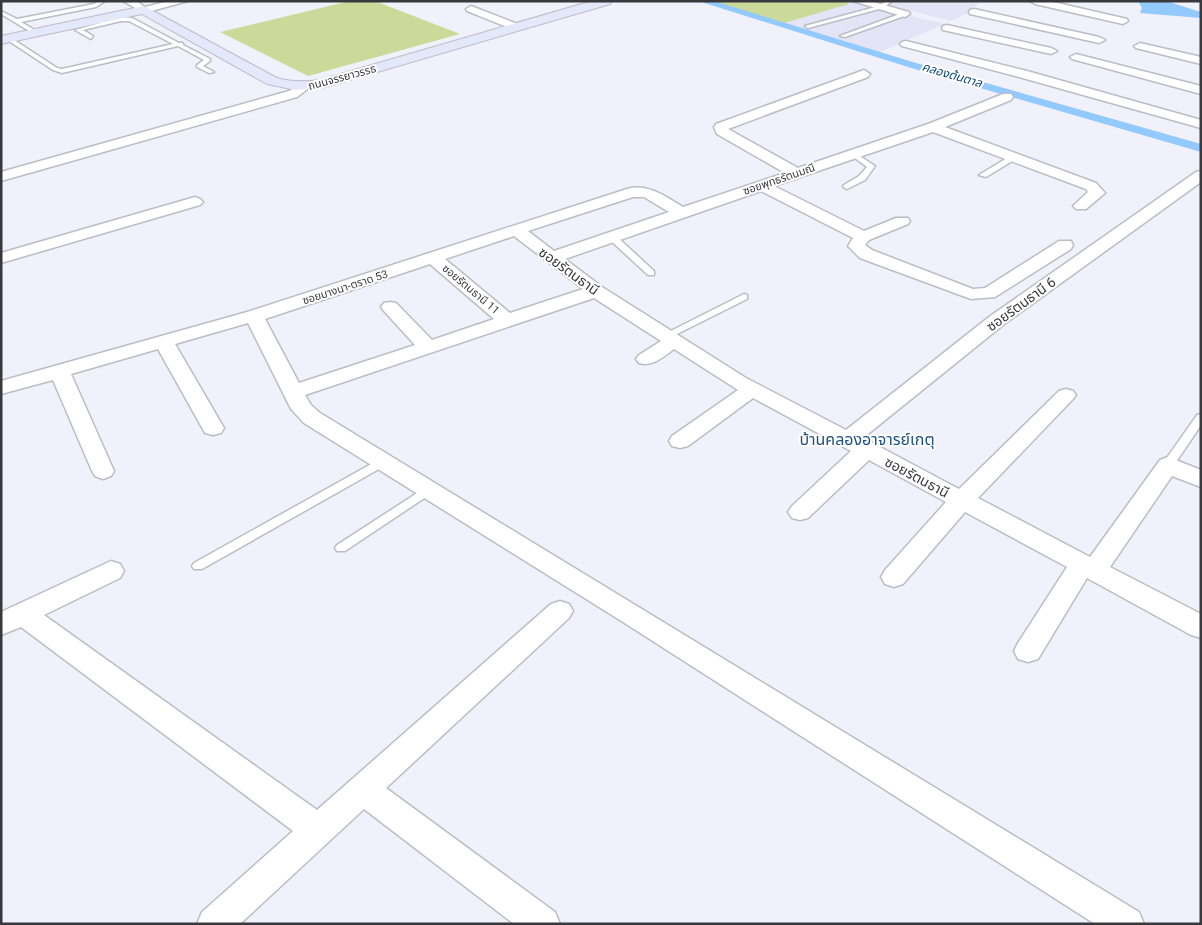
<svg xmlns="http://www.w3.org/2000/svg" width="1202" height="925" viewBox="0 0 1202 925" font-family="Roboto,'Noto Sans Thai',sans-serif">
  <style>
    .built { fill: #e4e4f6 }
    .green { fill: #ccda99 }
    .water { fill: #92c9ff }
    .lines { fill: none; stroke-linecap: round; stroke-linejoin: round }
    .canal { fill: #92c9ff; fill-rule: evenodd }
    .service-casing { stroke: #bcbcc6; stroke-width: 3 }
    .minor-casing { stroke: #bcbcc6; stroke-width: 3 }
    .secondary-casing { stroke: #bcbcc6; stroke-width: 2 }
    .service { fill: #fff; fill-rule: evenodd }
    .minor { fill: #fff; fill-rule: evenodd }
    .secondary { fill: #e4e8fb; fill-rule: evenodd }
    .labels { text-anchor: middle; stroke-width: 4; stroke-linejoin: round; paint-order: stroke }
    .far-street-label { font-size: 11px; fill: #38383d; stroke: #fff }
    .far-water-label { font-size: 12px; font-style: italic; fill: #074576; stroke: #fff }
    .street-label { font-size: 14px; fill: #38383d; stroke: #fff }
    .quarter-label { font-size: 16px; fill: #1f5083; stroke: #fff }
  </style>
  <rect width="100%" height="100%" fill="#f1f1fb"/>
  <g class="built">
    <polygon points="872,1 980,1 968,13 951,21"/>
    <polygon points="854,2 945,24 878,53 781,24"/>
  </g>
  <g class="green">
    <polygon points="350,1 375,1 460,34 308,76 220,32"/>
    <polygon points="707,1 844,1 849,4 781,24"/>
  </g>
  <polygon class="water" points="1138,1 1166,1 1201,12 1201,18 1140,13 1142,8"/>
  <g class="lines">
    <polygon class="canal" points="698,1 714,1 916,63 1201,144 1201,152 908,67"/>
    <defs>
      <g id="service">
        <polygon points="99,1 105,1 96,7 21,22 38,32 36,35 1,14 1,11 17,19 94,4"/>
        <polygon points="886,1 892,1 883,8 808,28 805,26 879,6"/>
        <polygon points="905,12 907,15 845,37 840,36"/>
        <polygon points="121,17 132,18 179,43 183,43 183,45 210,59 210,61 203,66 214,72 209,73 197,67 197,65 204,60 178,46 62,73 53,70 6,39 11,38 57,68 62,69 173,44 129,21 121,21 83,30 93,36 91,39 75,30"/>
        <polygon points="851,153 855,153 875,166 865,180 847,189 843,187 844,185 859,176 867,167 851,155"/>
        <polygon points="1012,155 1019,157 986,177 979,175"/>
        <polygon points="609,235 615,235 654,271 654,275 648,275 609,239"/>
        <polygon points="744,294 747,295 747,299 669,338 663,338 661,336"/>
        <polygon points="1201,414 1201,425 1172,468 1164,468 1162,465 1164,462 1197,415"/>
        <polygon points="382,458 386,459 388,462 386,465 202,569 194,569 192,566 194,563"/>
        <polygon points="428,486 432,487 434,490 432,493 345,551 337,551 335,548 337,545"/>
      </g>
      <g id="minor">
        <polygon points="123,1 136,1 145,7 169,1 188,1 144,13"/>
        <polygon points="853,1 870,1 909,12 910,14 905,17"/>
        <polygon points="1030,1 1049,1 1127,19 1128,21 1123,24 1035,4"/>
        <polygon points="471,6 520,25 521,27 520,29 512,29 467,11 466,9"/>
        <polygon points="974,9 1099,37 1105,40 1099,43 970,14 969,12 970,10"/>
        <polygon points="947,25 1051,48 1057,51 1051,54 943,30 942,28 943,26"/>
        <polygon points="906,41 1027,71 1201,120 1201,128 1019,77 902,46 900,44 902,42"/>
        <polygon points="1140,43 1201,57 1201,64 1136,48 1134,46"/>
        <polygon points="1076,54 1201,86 1201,94 1072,59 1070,57"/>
        <path d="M864 70 870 74 868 77 728 129 798 168 928 124 1003 94H1011L1013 97 1011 100 945 127 1096 183 1105 193 1086 209H1076L1073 206 1088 192 1086 189 933 132 774 186 864 231 896 218H908L910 221 908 224 869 240 865 245 872 250 973 289 985 288 1059 241H1071L1073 245 1071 249 995 297 971 299 860 258 848 246 853 238 761 191 565 259 602 287 746 378 846 430 989 317 1196 172 1201 171V182L1003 325 863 438 959 489 1059 391 1066 389 1073 391 1076 395 1073 399 978 498 1090 557 1160 460 1168 457 1201 470V487L1172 476 1110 567 1201 614V638L1191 635 1087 578 1038 659 1028 662 1018 659 1014 651 1018 643 1067 567 965 512 903 584 894 587 885 584 881 577 885 570 946 502 869 460 808 518 800 520 792 518 788 512 792 506 851 451 753 398 688 446 680 448 672 446 669 441 672 436 738 390 674 349C663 357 653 367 639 363L636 359 639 355 661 341 594 298 305 395 311 405 320 413 1139 912 1144 924H1095L623 622 304 423 291 409 248 323 175 344 224 428 221 433 213 435 205 433 158 349 71 374 114 471 111 476 103 479 95 476 92 471 53 380 1 394V381L247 312 627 189C648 183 666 197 683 207L785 173 717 134 714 127 716 124ZM633 197H644L669 212 554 251 528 231ZM514 236 583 289 510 313 445 259ZM430 264 494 319 432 340 396 303 390 302 384 303 381 307 384 311 415 345 299 383 265 319Z"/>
        <polygon points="304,83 310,87 297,97 1,181 1,172 289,91"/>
        <polygon points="195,197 200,199 203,202 200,205 1,263 1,253"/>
        <polygon points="111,561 120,564 124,571 120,578 44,615 317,810 551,604 560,601 569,604 573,611 569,618 386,788 555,912 560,924 514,924 364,809 240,924 197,924 202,912 293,831 21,627 1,635 1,612"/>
      </g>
      <path id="secondary" d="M592 1H612L610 4 326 87 296 90 267 84 142 14 1 44V36L144 6 277 78C291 82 305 82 320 80Z"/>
    </defs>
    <use href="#service" class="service-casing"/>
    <use href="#minor" class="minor-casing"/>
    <use href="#secondary" class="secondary-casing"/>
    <use href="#service" class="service"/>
    <use href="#minor" class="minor"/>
    <use href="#secondary" class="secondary"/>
  </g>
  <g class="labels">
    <g class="far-street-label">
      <text transform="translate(342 77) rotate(-15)" y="4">ถนนจรรยาวรรธ</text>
      <text transform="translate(779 179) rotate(-19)" y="4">ซอยพุทธรัตนมณี</text>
      <text transform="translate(345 287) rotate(-18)" y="4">ซอยบางนา-ตราด 53</text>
      <text transform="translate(471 289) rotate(40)" y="4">ซอยรัตนธานี 11</text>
    </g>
    <g class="far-water-label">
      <text transform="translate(952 75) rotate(16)" y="4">คลองต้นตาล</text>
    </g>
    <g class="street-label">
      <text transform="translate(569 271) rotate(36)" y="5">ซอยรัตนธานี</text>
      <text transform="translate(1021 304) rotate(-36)" y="5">ซอยรัตนธานี 6</text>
      <text transform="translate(917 477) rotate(28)" y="5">ซอยรัตนธานี</text>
    </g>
    <g class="quarter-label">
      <text x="867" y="445">บ้านคลองอาจารย์เกตุ</text>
    </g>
  </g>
  <rect width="1202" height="925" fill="none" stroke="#38383d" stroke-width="5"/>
</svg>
